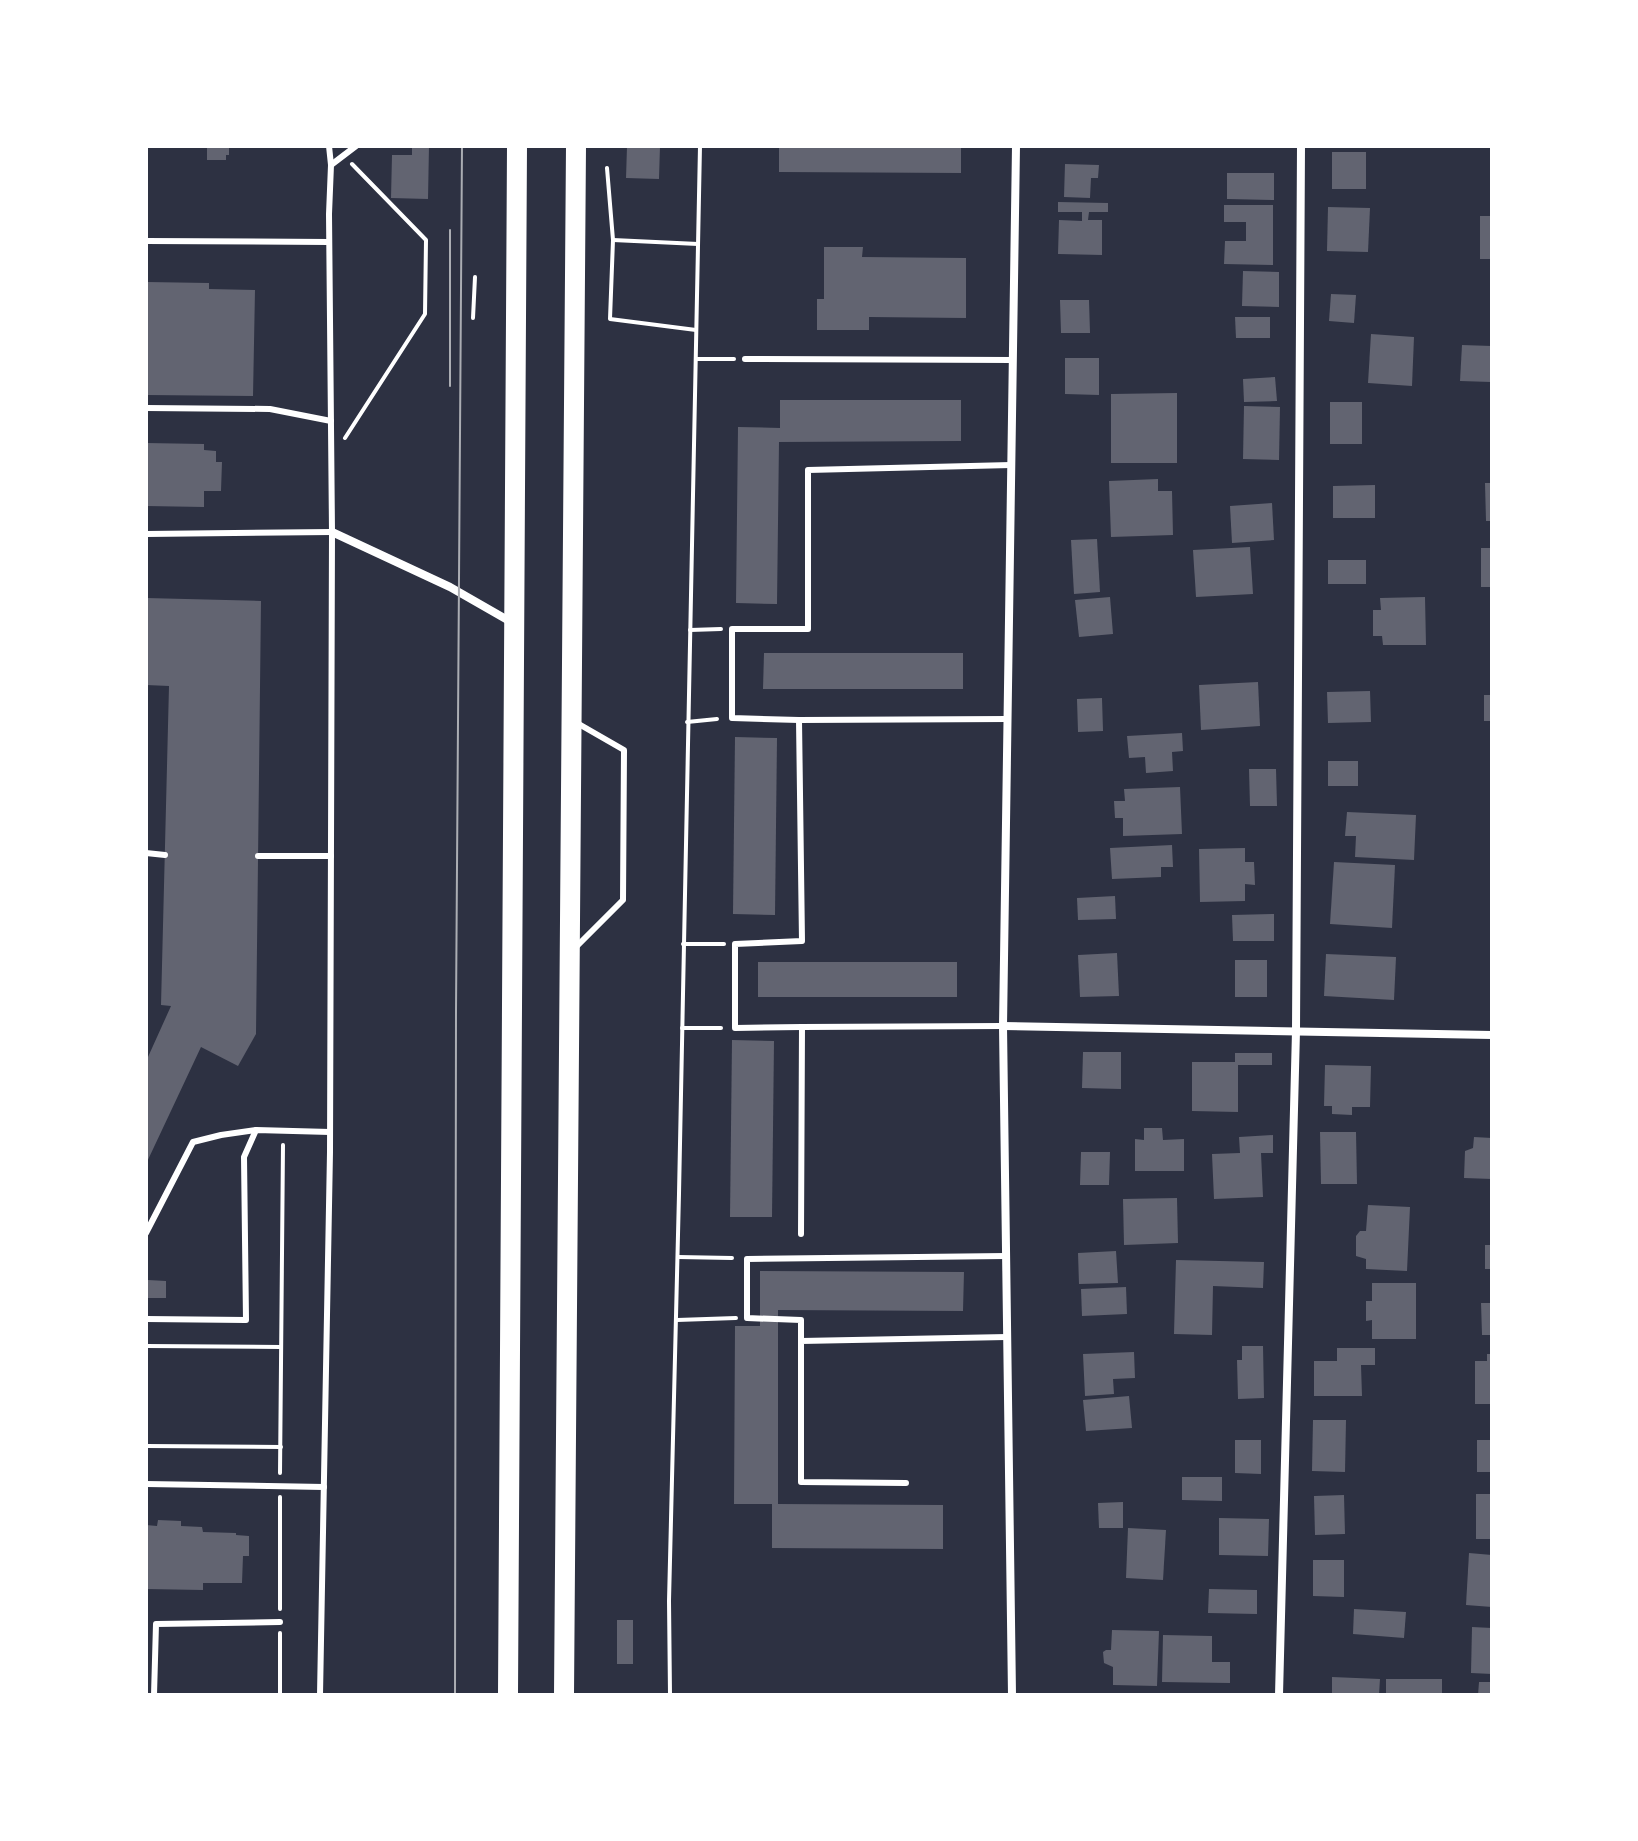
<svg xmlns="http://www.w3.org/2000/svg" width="1638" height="1841" viewBox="0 0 1638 1841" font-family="'Open Sans',sans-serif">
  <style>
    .building { fill: #626471 }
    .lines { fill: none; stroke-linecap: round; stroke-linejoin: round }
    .path { stroke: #fff; stroke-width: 4 }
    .service { stroke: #fff; stroke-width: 6 }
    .minor { stroke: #fff; stroke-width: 8 }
    .trunk { stroke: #fff; stroke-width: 20 }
    .tram { stroke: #abadb3; stroke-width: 2 }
  </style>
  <rect width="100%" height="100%" fill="#2d3142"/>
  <g class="building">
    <polygon points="207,146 229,146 229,155 226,155 226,160 207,160"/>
    <polygon points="412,146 429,146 428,199 391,198 392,155 412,155"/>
    <polygon points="627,146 660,146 659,179 626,178"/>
    <polygon points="779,146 961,146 961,173 779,172"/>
    <rect x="1332" y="152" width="34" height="37"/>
    <polygon points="1065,164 1099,165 1098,178 1091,178 1090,198 1064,197"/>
    <polygon points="1227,173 1274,173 1274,200 1227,199"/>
    <polygon points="1058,202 1108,203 1108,212 1089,212 1088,220 1102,220 1102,255 1058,254 1059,220 1082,221 1082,212 1058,212"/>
    <polygon points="1224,205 1273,205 1273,265 1224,264 1225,241 1246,241 1246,222 1224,222"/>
    <polygon points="1328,207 1370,208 1368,252 1327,251"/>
    <rect x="1480" y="216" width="12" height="43"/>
    <polygon points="824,247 863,247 862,257 966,258 966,318 869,317 869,330 817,330 817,299 824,299"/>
    <polygon points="1243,271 1279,272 1279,307 1242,306"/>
    <polygon points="147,282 209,283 209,289 255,290 253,396 146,395"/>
    <polygon points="1331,294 1356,295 1354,323 1329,321"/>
    <polygon points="1060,300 1089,300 1090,333 1061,333"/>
    <polygon points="1235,317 1270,317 1270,338 1236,338"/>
    <polygon points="1371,334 1414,337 1412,386 1368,383"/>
    <polygon points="1462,345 1492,346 1491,382 1460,381"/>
    <polygon points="1065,358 1099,358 1099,395 1065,394"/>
    <polygon points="1275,377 1277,401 1244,402 1243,379"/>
    <polygon points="1177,393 1177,463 1111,463 1111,394"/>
    <polygon points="780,400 961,400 961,441 779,442 777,604 736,603 738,427 780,428"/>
    <rect x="1330" y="402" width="32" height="42"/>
    <polygon points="1244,406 1280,407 1279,460 1243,459"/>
    <polygon points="146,443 204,444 204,450 216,451 216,462 222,462 221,491 204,491 204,507 146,506"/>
    <polygon points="1158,479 1158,491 1172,491 1173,535 1111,537 1109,481"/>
    <polygon points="1485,483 1492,483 1492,521 1486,521"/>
    <polygon points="1375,485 1375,518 1333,518 1333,486"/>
    <polygon points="1272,503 1274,540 1232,543 1230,506"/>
    <polygon points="1097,539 1100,592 1074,594 1071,540"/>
    <polygon points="1250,547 1253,594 1196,597 1193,550"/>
    <rect x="1481" y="548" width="11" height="39"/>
    <rect x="1328" y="560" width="38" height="24"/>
    <polygon points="1110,597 1113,634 1079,637 1075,600"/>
    <polygon points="1425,597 1426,645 1383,645 1382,636 1373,636 1373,610 1381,610 1380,598"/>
    <polygon points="146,598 261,601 256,1034 238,1066 201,1047 146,1164 146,1057 148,1057 171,1006 161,1005 169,686 146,685"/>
    <polygon points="764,653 963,653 963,689 763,689"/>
    <polygon points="1258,682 1260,726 1201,730 1199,685"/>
    <polygon points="1370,691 1371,722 1328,723 1327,692"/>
    <rect x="1484" y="695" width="8" height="26"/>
    <polygon points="1102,698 1103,731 1078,732 1077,699"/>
    <polygon points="1182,733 1183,751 1172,752 1173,771 1146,773 1145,757 1129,758 1127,736"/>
    <polygon points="735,737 777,738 775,915 733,914"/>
    <rect x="1328" y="761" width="30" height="25"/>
    <polygon points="1249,769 1276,769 1277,806 1250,806"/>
    <polygon points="1180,787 1182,834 1123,836 1123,818 1115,818 1114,801 1125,801 1124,789"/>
    <polygon points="1347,812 1416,815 1414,860 1355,857 1356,836 1345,836"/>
    <polygon points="1172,845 1173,867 1161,867 1161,877 1112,879 1110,848"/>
    <polygon points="1245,848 1245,862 1254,862 1255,885 1245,884 1245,901 1200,902 1199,849"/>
    <polygon points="1334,862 1395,865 1392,928 1330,924"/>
    <polygon points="1115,896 1116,919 1078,920 1077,898"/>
    <polygon points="1274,914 1274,941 1233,941 1232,915"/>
    <polygon points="1117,953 1119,996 1080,997 1078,955"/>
    <polygon points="1326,954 1396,957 1394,1000 1324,996"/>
    <rect x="1235" y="960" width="32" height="37"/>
    <rect x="758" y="962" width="199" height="35"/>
    <polygon points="732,1040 774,1041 772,1217 730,1217"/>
    <polygon points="1083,1052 1121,1052 1121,1089 1082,1088"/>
    <polygon points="1235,1053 1272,1053 1272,1065 1238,1065 1238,1112 1192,1111 1192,1062 1235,1062"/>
    <polygon points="1325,1065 1371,1066 1370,1107 1352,1107 1352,1115 1332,1114 1332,1106 1324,1106"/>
    <polygon points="1144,1128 1162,1128 1163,1140 1184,1139 1184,1171 1135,1171 1135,1139 1144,1140"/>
    <polygon points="1320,1132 1356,1132 1357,1184 1321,1184"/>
    <polygon points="1273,1135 1273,1153 1261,1153 1263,1197 1214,1199 1212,1154 1240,1153 1239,1137"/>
    <polygon points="1474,1137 1492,1138 1492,1179 1464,1178 1465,1151 1473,1148"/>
    <polygon points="1081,1152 1110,1152 1109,1185 1080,1185"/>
    <polygon points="1177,1198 1178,1243 1124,1245 1123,1199"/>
    <polygon points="1368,1205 1410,1207 1407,1271 1366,1269 1366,1259 1356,1256 1356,1236 1360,1231 1366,1231"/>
    <rect x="1485" y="1245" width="7" height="24"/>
    <polygon points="1116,1251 1118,1283 1079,1284 1078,1253"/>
    <polygon points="1176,1260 1264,1262 1263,1288 1213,1286 1212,1335 1174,1334"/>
    <polygon points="760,1271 964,1272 963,1311 778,1310 778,1504 943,1505 943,1549 772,1548 772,1504 734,1504 735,1326 760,1326"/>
    <polygon points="148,1280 166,1281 166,1298 148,1298"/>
    <polygon points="1372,1283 1416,1283 1416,1339 1372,1339 1372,1320 1366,1321 1366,1301 1372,1301"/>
    <polygon points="1126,1287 1127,1314 1082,1316 1081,1289"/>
    <polygon points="1481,1303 1492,1303 1492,1335 1482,1335"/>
    <polygon points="1242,1346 1263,1346 1264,1398 1238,1399 1237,1360 1242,1360"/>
    <polygon points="1337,1348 1375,1348 1375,1365 1361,1365 1362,1396 1314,1396 1314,1361 1337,1361"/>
    <polygon points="1134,1352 1135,1378 1113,1379 1114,1394 1085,1396 1083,1354"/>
    <polygon points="1487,1354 1492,1354 1492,1404 1475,1404 1475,1361 1487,1361"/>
    <polygon points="1129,1396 1132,1428 1086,1431 1083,1400"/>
    <polygon points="1313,1420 1346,1420 1345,1472 1312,1471"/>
    <polygon points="1235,1440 1261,1440 1261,1474 1235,1473"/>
    <rect x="1477" y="1440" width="15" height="32"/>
    <polygon points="1182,1477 1222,1477 1222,1501 1182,1500"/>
    <rect x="1476" y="1494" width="16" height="45"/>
    <polygon points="1344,1495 1345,1534 1315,1535 1314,1496"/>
    <polygon points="1123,1502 1123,1528 1099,1528 1098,1503"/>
    <polygon points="1219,1518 1269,1519 1268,1556 1219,1555"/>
    <polygon points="158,1520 181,1521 181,1526 202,1527 203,1532 236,1533 236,1535 249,1536 249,1556 243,1556 242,1583 203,1583 203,1590 146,1589 146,1525 157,1526"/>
    <polygon points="1128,1528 1166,1530 1163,1580 1126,1578"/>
    <polygon points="1469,1553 1492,1555 1492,1607 1466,1605"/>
    <polygon points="1313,1560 1344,1560 1344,1597 1313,1596"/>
    <polygon points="1209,1589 1257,1590 1257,1614 1208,1613"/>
    <polygon points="1354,1609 1406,1612 1404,1638 1353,1634"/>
    <rect x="617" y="1620" width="16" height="44"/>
    <polygon points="1472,1627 1492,1628 1492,1674 1471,1673"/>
    <polygon points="1112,1630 1159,1631 1157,1686 1113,1685 1113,1667 1104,1663 1103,1652 1106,1650 1111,1650"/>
    <polygon points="1163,1635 1212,1636 1212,1662 1230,1662 1230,1683 1162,1682"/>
    <polygon points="1332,1677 1380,1679 1379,1695 1332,1695"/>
    <rect x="1386" y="1679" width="56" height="16"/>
    <polygon points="1479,1682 1492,1682 1492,1695 1478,1695"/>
  </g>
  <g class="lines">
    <g class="path">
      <polyline points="607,168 613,240 610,319 696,330"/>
      <polyline points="613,240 698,244"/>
      <polyline points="473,318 475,277"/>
      <polyline points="696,359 734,359"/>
      <polyline points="345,438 425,314 426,240 352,164"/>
      <polyline points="690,630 721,629"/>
      <polyline points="687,722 717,719"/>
      <polyline points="683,944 724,944"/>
      <polyline points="682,1028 721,1028"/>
      <polyline points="678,1257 732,1258"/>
      <polyline points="677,1320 736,1318"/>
      <polyline points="146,1346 281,1347"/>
      <polyline points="146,1446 281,1447"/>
      <polyline points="280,1473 283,1145"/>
      <polyline points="280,1497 280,1609"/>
      <polyline points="280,1695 280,1633"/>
      <polyline points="670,1695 669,1601 679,1194 700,146"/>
    </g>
    <g class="service">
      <polyline points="329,146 331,165"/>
      <polyline points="146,241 329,242"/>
      <polyline points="745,359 1013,360"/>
      <polyline points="146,408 270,409 331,421"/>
      <polyline points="146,534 332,532"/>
      <polyline points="799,720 732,718 732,629 808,629 808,470 1011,465"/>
      <polyline points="146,853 165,855"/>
      <polyline points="258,856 331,856"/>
      <polyline points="575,948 623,900 624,750 577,723"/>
      <polyline points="802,1027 735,1028 735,944 802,941 799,720 1008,719"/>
      <polyline points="146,1233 193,1142 221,1135 256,1130 330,1132"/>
      <polyline points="801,1234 802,1027 1003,1026"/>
      <polyline points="146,1319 246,1320 244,1157 256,1130"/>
      <polyline points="801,1341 801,1320 747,1318 747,1259 1006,1256"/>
      <polyline points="906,1483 801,1482 801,1341 1007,1337"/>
      <polyline points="146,1484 324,1487"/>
      <polyline points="154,1695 156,1624 280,1622"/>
      <polyline points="320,1695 330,1152 332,532 329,214 331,165 356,146"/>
    </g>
    <g class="minor">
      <polyline points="332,532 450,587 513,623"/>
      <polyline points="1003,1026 1492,1035"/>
      <polyline points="1012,1695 1003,1026 1016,146"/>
      <polyline points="1279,1695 1296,1031 1301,146"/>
    </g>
    <g class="trunk">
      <polyline points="508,1695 517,146"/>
      <polyline points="564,1695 576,146"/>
    </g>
    <g class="tram">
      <polyline points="450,386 450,230"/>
      <polyline points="455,1695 456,1011 462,146"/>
    </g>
  </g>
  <rect width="1638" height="1841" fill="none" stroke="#ffffff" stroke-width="296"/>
</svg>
